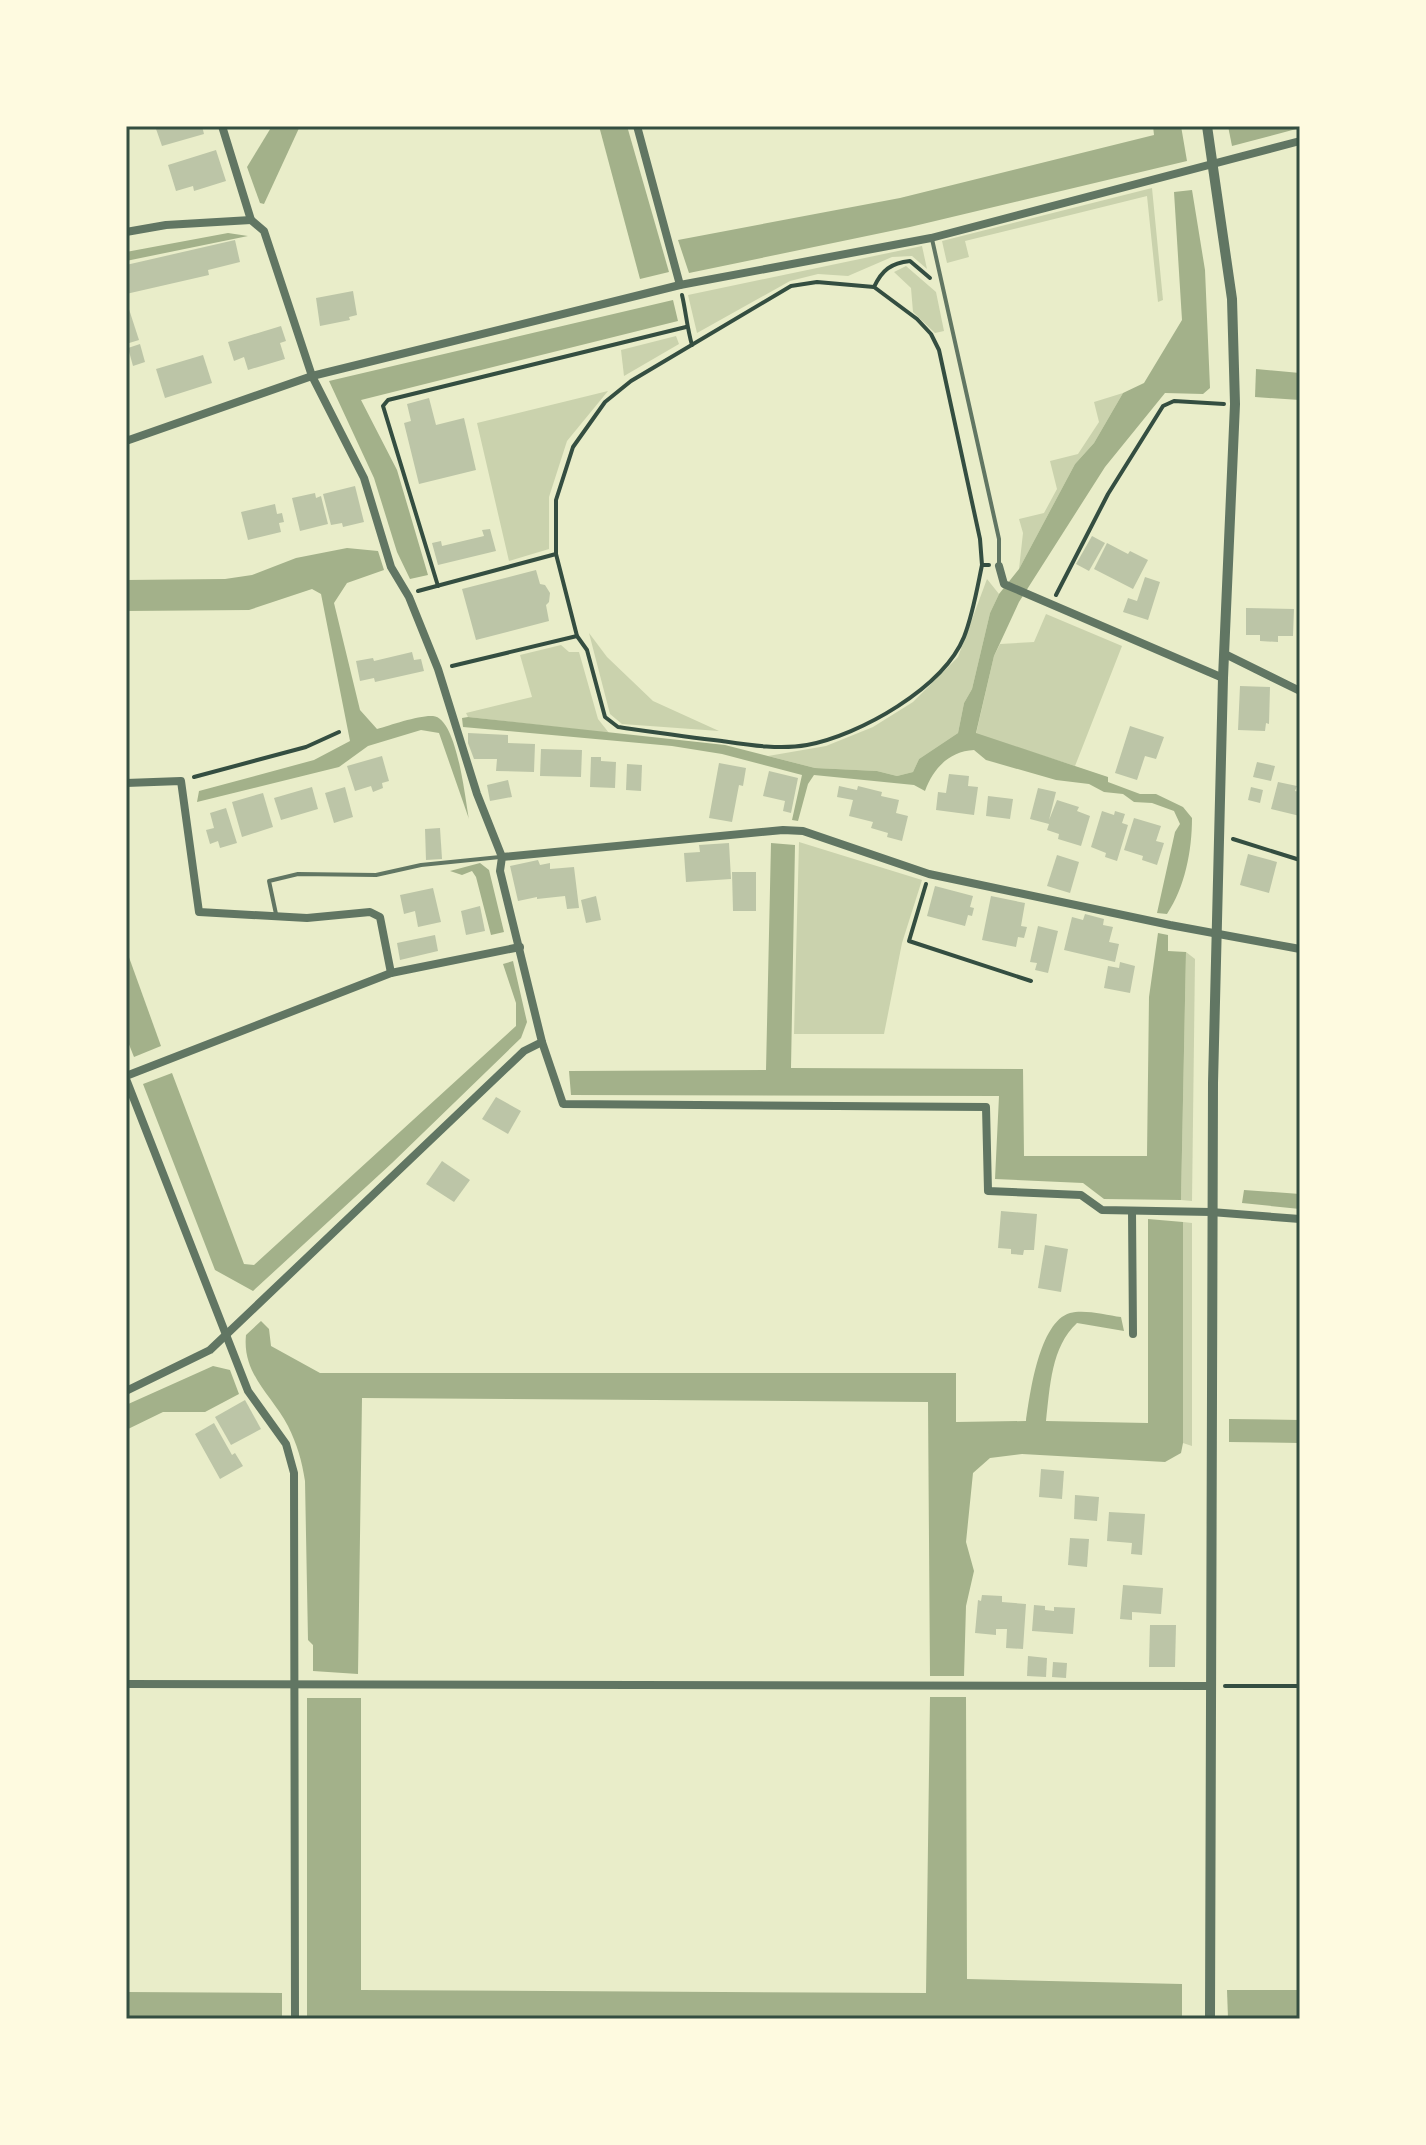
<svg xmlns="http://www.w3.org/2000/svg" width="1426" height="2145" viewBox="0 0 1426 2145" font-family="Raleway,sans-serif">
  <style>
    .green { fill: #cad2ad }
    .water { fill: #a3b18a }
    .building { fill: #bcc5a7 }
    .lines { fill: none; stroke-linecap: round; stroke-linejoin: round }
    .path { stroke: #344e41; stroke-width: 4 }
    .service { stroke: #617663; stroke-width: 4 }
    .minor { stroke: #617663; stroke-width: 8 }
    .tertiary { stroke: #617663; stroke-width: 10 }
    .neatline { fill: none; stroke: #344e41; stroke-width: 3 }
  </style>
  <rect width="100%" height="100%" fill="#e9edc9"/>
  <g class="green">
    <polygon points="1152,188 1163,300 1158,302 1147,196 965,241 969,257 947,263 942,241"/>
    <polygon points="922,246 927,269 912,256 892,257 848,276 818,274 790,281 697,333 688,295"/>
    <polygon points="906,266 936,292 944,331 935,333 913,312 911,288 894,272"/>
    <polygon points="676,336 679,344 624,376 621,350"/>
    <polygon points="608,391 567,441 549,497 549,549 509,561 477,423"/>
    <polygon points="1123,393 1094,443 1075,464 1019,569 1023,533 1019,519 1044,513 1057,489 1050,461 1078,454 1099,422 1094,402"/>
    <polygon points="987,579 999,594 990,613 972,689 964,703 958,733 919,759 913,772 897,776 877,771 815,768 768,756 826,746 873,727 913,702 958,657"/>
    <polygon points="1046,614 1122,646 1075,766 976,734 994,656 1000,644 1034,642"/>
    <polygon points="589,633 607,657 653,701 719,731 622,724 610,714"/>
    <polygon points="561,645 569,652 579,652 598,719 609,733 468,717 466,713 532,697 520,655"/>
    <polygon points="799,842 922,880 902,943 884,1034 794,1034"/>
    <polygon points="1186,952 1195,959 1192,1201 1181,1200"/>
    <polygon points="1183,1222 1192,1223 1192,1446 1183,1443"/>
  </g>
  <g class="water">
    <polygon points="272,126 300,126 264,204 260,203 247,167"/>
    <polygon points="599,126 627,126 669,272 640,279"/>
    <polygon points="1153,126 1181,126 1187,161 910,227 689,273 678,240 900,198 1154,135"/>
    <polygon points="1228,126 1300,126 1300,128 1232,146"/>
    <path d="M1192 190 1205 270 1210 388 1203 394 1165 393 1105 467 1019 602 994 656 976 733 1108 777V782L1140 794H1156L1183 807 1192 818C1192 851 1185 887 1167 914L1157 913 1175 832 1180 824 1174 811 1152 803 1134 802 1123 794 1104 792 1089 784 1056 780 986 760 974 750C949 751 933 769 925 791L914 785 814 775 808 784 798 821 792 820 802 775 722 754 672 746 463 727 462 718 468 717 725 745 815 768 877 771 897 776 913 772 919 759 958 733 964 703 972 689 990 613 999 594 1019 569 1075 464 1094 443 1123 393 1144 383 1182 320 1174 192Z"/>
    <polygon points="228,233 248,236 126,261 126,252"/>
    <polygon points="673,300 678,321 361,400 397,470 428,575 410,579 397,552 374,478 329,381"/>
    <polygon points="1256,369 1300,373 1300,400 1255,397"/>
    <path d="M347 548 378 551 384 570 347 583 334 603 360 710 377 729C391 725 419 715 433 716 457 718 465 798 469 819L439 733 421 730 368 746 339 767 197 802 199 791 314 760 350 741 321 594 312 589 249 610 126 611V580L225 579 252 575 296 558Z"/>
    <polygon points="771,843 795,845 791,1068 1023,1069 1024,1156 1147,1156 1149,997 1158,933 1168,935 1168,951 1186,952 1181,1200 1104,1199 1083,1183 995,1179 999,1096 571,1095 569,1071 766,1070"/>
    <polygon points="480,863 489,870 504,932 491,935 476,877 472,871 462,875 450,871"/>
    <polygon points="126,949 161,1046 134,1057 126,1037"/>
    <polygon points="513,961 527,1022 521,1038 392,1163 253,1291 215,1270 143,1084 172,1073 244,1264 254,1265 516,1026 516,1003 503,964"/>
    <polygon points="1244,1190 1300,1194 1300,1209 1242,1203"/>
    <path d="M1148 1219 1183 1222V1443L1181 1453 1165 1462 1022 1454 990 1458 973 1473 966 1542 974 1571 966 1606 964 1676H930L928 1402 362 1398 358 1674 313 1671V1645L308 1640 305 1481C302 1461 297 1444 288 1426 271 1394 242 1374 246 1335L261 1321 269 1329 271 1346 320 1373H956V1422L1026 1421C1030 1394 1039 1322 1070 1313 1084 1309 1106 1315 1121 1317L1124 1331 1077 1323C1051 1347 1050 1387 1046 1421L1148 1423Z"/>
    <polygon points="213,1366 230,1370 239,1394 205,1412 163,1412 126,1430 126,1405"/>
    <polygon points="1229,1419 1300,1420 1300,1443 1229,1442"/>
    <polygon points="930,1697 966,1697 967,1979 1182,1984 1182,2019 362,2016 361,2019 307,2019 307,1698 361,1698 361,1990 926,1993"/>
    <polygon points="1227,1990 1300,1990 1300,2018 1228,2018"/>
    <polygon points="126,1992 282,1993 282,2018 126,2017"/>
  </g>
  <g class="building">
    <polygon points="155,126 202,126 204,134 162,146"/>
    <polygon points="216,150 226,181 194,191 193,186 176,191 168,165"/>
    <polygon points="235,240 240,262 208,270 209,275 126,294 126,265"/>
    <polygon points="353,291 357,315 349,317 350,320 320,326 316,298"/>
    <polygon points="126,300 139,340 126,344"/>
    <polygon points="281,326 286,341 280,343 285,359 248,370 244,357 234,361 228,342"/>
    <polygon points="140,344 145,362 133,366 128,348"/>
    <polygon points="203,355 212,383 165,398 156,369"/>
    <polygon points="429,398 436,425 464,418 476,470 419,484 404,423 411,421 407,404"/>
    <polygon points="355,486 364,522 343,527 342,523 331,525 323,494"/>
    <polygon points="315,493 316,498 321,496 328,524 300,531 292,498"/>
    <polygon points="275,504 277,514 282,513 284,522 279,523 281,532 248,540 241,512"/>
    <polygon points="490,529 496,551 438,565 432,543 441,541 442,546 484,536 482,530"/>
    <polygon points="1092,536 1105,543 1089,571 1076,564"/>
    <polygon points="1107,543 1128,554 1130,551 1148,560 1133,589 1094,569"/>
    <polygon points="536,570 540,584 545,585 550,593 549,602 546,605 549,621 476,640 462,589"/>
    <polygon points="1145,577 1160,582 1148,620 1123,612 1128,598 1137,601"/>
    <polygon points="1246,608 1294,609 1293,636 1278,636 1278,642 1260,641 1260,635 1246,635"/>
    <polygon points="412,652 414,660 421,659 424,671 375,682 374,678 360,681 356,661 373,658 374,661"/>
    <polygon points="1240,686 1270,687 1269,724 1266,723 1265,731 1238,730"/>
    <polygon points="1130,726 1164,737 1156,759 1145,756 1137,780 1115,773"/>
    <polygon points="468,733 508,735 508,743 535,744 534,772 496,771 497,759 474,759 468,743"/>
    <polygon points="541,749 582,750 581,777 540,776"/>
    <polygon points="382,756 389,781 382,783 383,788 373,792 371,786 355,791 347,766"/>
    <polygon points="591,757 601,757 601,761 616,762 615,788 590,787"/>
    <polygon points="1257,762 1275,766 1271,781 1253,777"/>
    <polygon points="719,763 746,768 743,786 739,785 732,822 709,818"/>
    <polygon points="627,764 642,765 641,791 626,790"/>
    <polygon points="769,771 798,778 791,813 783,811 785,801 763,796"/>
    <polygon points="949,774 969,776 968,786 978,787 974,815 936,810 938,792 946,793"/>
    <polygon points="508,780 512,797 490,801 487,785"/>
    <polygon points="1278,782 1297,786 1295,791 1300,792 1300,816 1271,809"/>
    <polygon points="839,786 857,790 858,786 882,792 881,796 899,800 896,813 908,816 902,841 887,837 888,833 871,828 873,822 849,816 853,800 837,797"/>
    <polygon points="312,787 318,809 281,820 274,798"/>
    <polygon points="345,787 353,817 334,823 325,793"/>
    <polygon points="1251,787 1263,790 1260,803 1248,800"/>
    <polygon points="1038,788 1056,792 1049,820 1057,800 1079,807 1077,811 1090,816 1081,846 1058,839 1059,834 1047,830 1049,824 1030,819"/>
    <polygon points="263,793 273,827 242,837 232,802"/>
    <polygon points="988,796 1013,799 1010,819 986,816"/>
    <polygon points="226,808 237,843 220,848 218,841 210,844 206,830 214,828 210,813"/>
    <polygon points="1102,811 1114,815 1115,811 1125,814 1122,823 1128,825 1117,861 1105,857 1106,853 1091,847"/>
    <polygon points="1134,818 1161,826 1156,841 1164,843 1157,865 1142,860 1143,856 1124,850"/>
    <polygon points="440,828 442,859 426,860 425,829"/>
    <polygon points="729,843 731,879 686,882 684,853 700,852 699,845"/>
    <polygon points="1248,854 1277,862 1269,893 1240,885"/>
    <polygon points="1057,855 1079,862 1070,893 1047,886"/>
    <polygon points="538,860 540,865 550,863 550,869 574,867 579,908 567,909 565,896 537,899 537,897 518,901 510,866"/>
    <polygon points="732,872 756,872 756,911 733,911"/>
    <polygon points="935,886 973,896 970,907 974,908 972,916 968,915 965,926 927,916"/>
    <polygon points="433,888 441,922 418,927 415,911 404,914 400,895"/>
    <polygon points="596,896 601,920 586,923 581,900"/>
    <polygon points="991,896 1025,903 1021,926 1027,927 1024,938 1018,937 1016,947 982,940"/>
    <polygon points="480,906 485,931 466,935 461,911"/>
    <polygon points="1085,914 1104,919 1103,925 1113,927 1109,942 1119,944 1115,962 1064,950 1072,917 1083,920"/>
    <polygon points="1038,926 1058,931 1048,973 1035,970 1037,963 1030,962"/>
    <polygon points="435,935 438,951 400,960 397,943"/>
    <polygon points="1120,962 1135,966 1130,993 1104,988 1108,966 1119,968"/>
    <polygon points="496,1097 521,1111 508,1134 482,1119"/>
    <polygon points="442,1161 470,1180 454,1202 426,1184"/>
    <polygon points="1001,1211 1037,1214 1034,1250 1024,1250 1023,1255 1011,1254 1011,1249 998,1248"/>
    <polygon points="1045,1245 1068,1249 1061,1292 1038,1288"/>
    <polygon points="245,1400 261,1429 231,1445 215,1417"/>
    <polygon points="214,1423 232,1455 235,1453 243,1466 220,1479 195,1434"/>
    <polygon points="1041,1469 1064,1471 1062,1499 1039,1497"/>
    <polygon points="1075,1495 1099,1497 1097,1521 1074,1519"/>
    <polygon points="1109,1512 1145,1514 1142,1555 1131,1554 1132,1543 1107,1541"/>
    <polygon points="1070,1538 1089,1539 1087,1567 1068,1565"/>
    <polygon points="1123,1585 1163,1588 1161,1614 1132,1612 1132,1620 1120,1619"/>
    <polygon points="982,1595 1002,1596 1002,1602 1026,1604 1023,1649 1006,1648 1007,1629 996,1629 996,1635 975,1633 978,1600 981,1601"/>
    <polygon points="1034,1605 1045,1606 1045,1610 1054,1611 1054,1607 1075,1608 1073,1634 1032,1631"/>
    <polygon points="1150,1625 1176,1625 1175,1667 1149,1667"/>
    <polygon points="1028,1656 1047,1658 1046,1677 1027,1676"/>
    <polygon points="1053,1662 1067,1663 1066,1678 1052,1677"/>
  </g>
  <g class="lines">
    <g class="path">
      <path d="M874 287C882 270 891 263 910 261L930 278"/>
      <path d="M682 295C686 312 687 328 692 345"/>
      <path d="M982 565 980 539 939 350 931 334 917 319 874 287 817 282 791 286 631 381 605 402 573 447 556 500V554L577 636 587 650 605 717 618 727C653 732 687 737 722 741 749 745 780 750 807 745 860 735 943 688 964 637 973 614 977 589 982 565H989"/>
      <polyline points="438,586 383,406 388,400 686,327"/>
      <polyline points="418,591 556,554"/>
      <polyline points="1056,595 1108,494 1163,406 1174,401 1224,404"/>
      <polyline points="452,666 577,636"/>
      <polyline points="194,777 306,747 339,732"/>
      <polyline points="1233,839 1300,860"/>
      <polyline points="926,884 909,941 1031,981"/>
      <polyline points="1225,1686 1300,1686"/>
    </g>
    <g class="service">
      <polyline points="932,239 999,539 999,566"/>
      <polyline points="276,914 269,881 298,874 376,875 421,865 500,857"/>
    </g>
    <g class="minor">
      <polyline points="222,126 251,220 264,231 312,376 364,478 391,567 409,597 438,669 477,794 502,857"/>
      <polyline points="637,126 680,285"/>
      <polyline points="126,232 166,225 251,220"/>
      <polyline points="126,441 312,376 680,285 931,238 1300,141"/>
      <polyline points="999,566 1004,584 1223,678"/>
      <polyline points="1225,654 1300,691"/>
      <polyline points="126,783 181,781 199,912 307,918 370,912 380,917 391,973 520,947"/>
      <polyline points="542,1042 563,1104 986,1107 988,1191 1081,1195 1102,1210 1211,1212 1300,1219"/>
      <polyline points="126,1076 391,973"/>
      <polyline points="126,1079 248,1391 286,1444 294,1473 295,2019"/>
      <polyline points="1132,1211 1133,1334"/>
      <polyline points="126,1391 210,1350 524,1051 542,1042 500,871 502,857 783,830 803,831 929,874 1170,925 1300,949"/>
      <polyline points="126,1684 1210,1686"/>
    </g>
    <polyline class="tertiary" points="1207,126 1232,299 1235,404 1223,678 1213,1083 1210,2019"/>
  </g>
  <rect width="1426" height="2145" fill="none" stroke="#fefae0" stroke-width="256"/>
  <rect x="128" y="128" width="1170" height="1889" class="neatline"/>
</svg>
